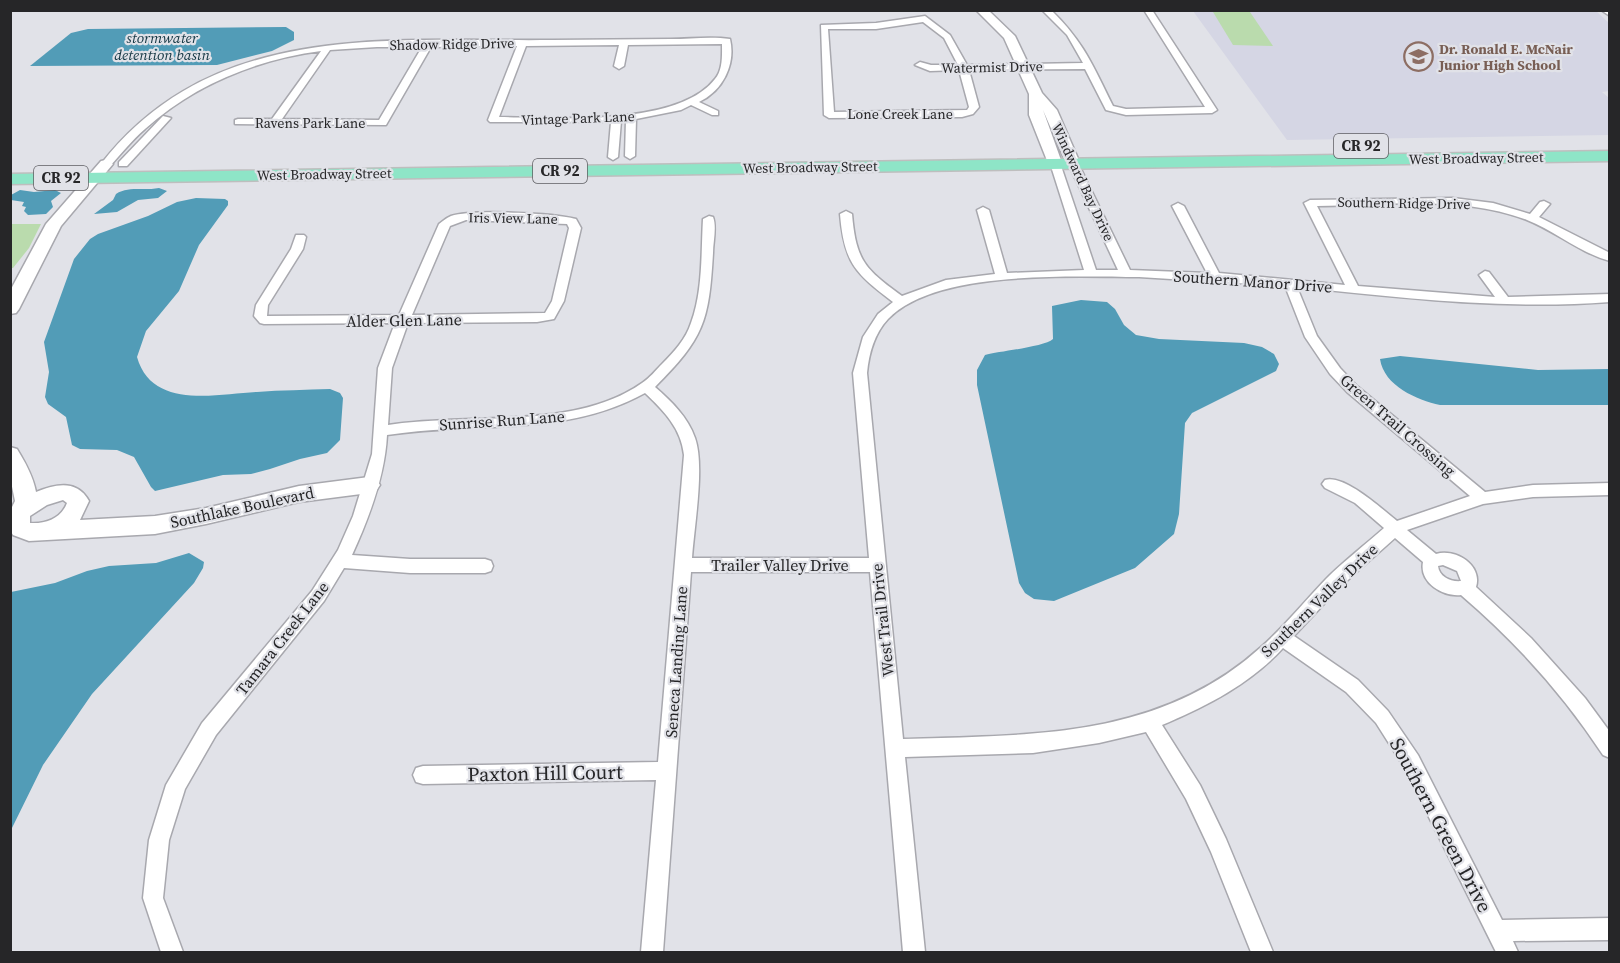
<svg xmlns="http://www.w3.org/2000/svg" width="1620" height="963" viewBox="0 0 1620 963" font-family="'Source Serif 4',serif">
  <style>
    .built { fill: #d5d6e4 }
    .green { fill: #badbad }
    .water { fill: #529cb7 }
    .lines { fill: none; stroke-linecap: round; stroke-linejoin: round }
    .street-casing { stroke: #a8a8ae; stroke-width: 3 }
    .secondary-casing { stroke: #a8a8ae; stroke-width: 3 }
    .primary-casing { stroke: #bebebe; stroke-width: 3 }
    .street { fill: #fff; fill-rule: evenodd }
    .secondary { fill: #fff; fill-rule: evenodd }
    .primary { fill: #8ee5c7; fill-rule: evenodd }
    .labels { text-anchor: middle; stroke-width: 4.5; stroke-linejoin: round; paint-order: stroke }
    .far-street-label { font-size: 14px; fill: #262628; stroke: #e1e2e8 }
    .far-education-label { font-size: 14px; font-weight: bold; fill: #785e54; stroke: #e1e2e8; text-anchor: start }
    .far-water-label { font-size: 15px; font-style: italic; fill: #123542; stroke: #e1e2e8 }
    .shield { fill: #e1e2e8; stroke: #5e5e62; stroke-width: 1.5 }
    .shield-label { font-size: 15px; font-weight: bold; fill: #262628 }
    .street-label { font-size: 16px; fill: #262628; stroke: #e1e2e8 }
    .near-street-label { font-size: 20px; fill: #262628; stroke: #e1e2e8 }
  </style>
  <rect width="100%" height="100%" fill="#e1e2e8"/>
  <polygon class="built" points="1193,11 1596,11 1609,23 1609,91 1602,92 1609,98 1609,135 1287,140"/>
  <g class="green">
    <polygon points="1213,12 1250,12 1273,46 1233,45"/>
    <polygon points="11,224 41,224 29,248 13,268 11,268"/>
  </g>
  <g class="water">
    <polygon points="286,27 294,32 294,40 272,51 217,65 30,66 71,33 88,29"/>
    <path d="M159 188 167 191 158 198 138 200 117 212 94 214 113 200 116 194C129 186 144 191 159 188Z"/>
    <polygon points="20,190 34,192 55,190 61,193 51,201 53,207 46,214 28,215 24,211 26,207 22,206 24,202 11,200 11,195"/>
    <path d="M196 198 225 199 228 201V205L199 245 179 291 146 331 137 357C152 410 216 394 257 392 281 390 306 390 330 389L340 393 343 398 340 440 327 453 300 459 270 469 251 474 223 475 155 491 151 487 134 457 117 450 80 449 72 445 66 417 48 404 45 397 49 372 44 342 74 259 90 239 98 234 148 216 177 202Z"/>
    <path d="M1081 300 1107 302 1115 309 1124 325 1136 335 1159 339 1244 343 1262 347 1274 354 1279 364 1276 371 1192 413 1185 423 1179 514 1174 534 1135 568 1054 601 1034 599 1025 593 1019 583 977 385V370L985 355C1000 351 1044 347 1053 339L1052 306Z"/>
    <path d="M1400 356 1538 370 1609 369V405H1440C1417 400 1384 386 1380 359Z"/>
    <polygon points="189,553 204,562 203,568 194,583 92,694 43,765 11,830 11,592 55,583 87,571 109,566 156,563"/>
  </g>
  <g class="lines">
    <defs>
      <g id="street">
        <path d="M1042 10H1051C1084 42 1093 66 1113 106L1126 109 1205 107 1144 10H1152L1217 110 1212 113 1126 115 1106 110 1085 69 969 70 979 107 973 114 962 117 829 118 824 115 821 25 876 23 925 16 950 35 967 65 1083 63 1067 35ZM923 22 944 38 958 65H931L920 62 915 65 930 71 959 70 969 107 967 110 834 112 828 29H876Z"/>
        <path d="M730 39C736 64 723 91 699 102L718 111V115H712L691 105 681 110 636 119 635 156 630 159 625 156 626 120 621 121 618 157 613 160 608 157 611 122H490L488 120 517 46 431 47 386 125 235 124V120L238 119H272L321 51C258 59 193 85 145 129 132 140 121 154 110 166L101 164C214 19 391 42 553 40 593 40 632 39 671 39 690 39 711 36 730 39ZM722 44C722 55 723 70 715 79 678 127 554 118 499 117L526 46 619 45 614 66 619 69 624 66 628 45ZM377 47H422L379 120 282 119 330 50Z"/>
        <polygon points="163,116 171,118 127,166 119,166 119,162"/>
        <path d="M1055 160 1060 163 1096 270H1118L1068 163 1073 160 1078 163 1130 270 1207 273 1172 206 1178 203 1184 206 1219 273 1345 285 1304 203 1310 200 1453 198 1493 203 1530 214 1540 202 1544 201 1550 204 1539 217 1610 253V261C1580 253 1555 231 1527 220 1462 195 1386 205 1317 206L1358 286 1495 297 1479 275 1485 271 1489 272 1508 297 1610 294V302C1505 310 1402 298 1297 287L1317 336 1340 368 1357 386 1485 492 1533 485 1610 483V495L1533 497 1483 504 1407 530 1436 554C1455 548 1483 565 1476 587L1531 638 1585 698 1610 732V758L1603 755C1563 694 1516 642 1461 595 1443 597 1419 583 1423 562L1395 538 1339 588 1294 636 1358 680 1388 711 1418 755 1502 920 1610 918V940L1513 941 1518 952H1496L1404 767 1376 723 1346 692 1283 648C1250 684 1207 706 1162 725L1200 785 1226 839 1273 952H1251L1211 852 1186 799 1146 732 1099 743 1033 753 905 757 925 952H903L870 572H691L663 952H641L656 780 423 784 416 782 413 775 416 768 423 766 658 762 684 455C681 428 664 411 645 393 564 438 475 421 387 435 385 476 369 518 352 555L410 559H485L491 561 493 566 491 571 485 573H410L344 568 324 601 216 735 185 789 169 840 163 898 183 952H161L143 898 149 840 166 785 202 723 312 591 338 550 353 516 372 454 378 368 395 323 264 324 260 323 254 316 256 305 291 249 296 235H304L306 237 303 249 268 305 267 316 399 315 439 224C443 221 446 218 451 216 471 209 554 213 576 219L581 228 564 301 554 319 537 322 408 323 392 368 388 425C468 412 574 431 642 383 650 378 656 370 662 364 674 352 686 339 691 323 703 291 701 253 703 219L709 216 713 217C717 227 713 242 713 253 709 322 704 338 655 387 671 401 688 417 695 438 705 466 694 527 692 558H869L853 373 863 337 878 314 893 302C855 273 844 263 840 214L846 211 852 214C856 261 865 269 902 296L946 280 995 274 977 210 983 207 989 210 1007 273 1084 270 1050 163ZM466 220 567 224 569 228 552 301 545 313 412 315 450 226ZM1139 277 1285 286 1305 337 1330 374 1347 392 1470 496 1397 521C1382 509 1344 474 1325 480L1322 484 1325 488 1355 503 1384 528C1365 545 1344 561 1326 579 1304 602 1284 627 1260 648 1159 739 1030 735 903 739L867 373C869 353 874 334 888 319 935 269 1074 277 1139 277ZM1443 565 1457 571 1461 581C1451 582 1439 577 1438 566Z"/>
      </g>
      <g id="secondary">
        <polygon points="976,10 988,10 1015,36 1042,93 1057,110 1080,163 1078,166 1073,167 1066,163 1043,110 1062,163 1055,167 1048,163 1029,115 1029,94 1004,38"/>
        <polygon points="1601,10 1610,10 1610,16"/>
        <polygon points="106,160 113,164 61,226 19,309 16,313 10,314 10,291 46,224 101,161"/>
        <path d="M10 447 17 449C25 462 33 476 36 492 55 484 77 479 89 501L80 520 155 516 206 508 299 486 369 477 376 479 380 485 376 491 369 493 299 502 206 524 155 534 29 541 13 535 10 530V511L15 501 10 477ZM63 500 67 503C61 519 45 524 30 523V516L47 505Z"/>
      </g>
      <polygon id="primary" points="1610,151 1610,161 10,184 10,174"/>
    </defs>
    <use href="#street" class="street-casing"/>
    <use href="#secondary" class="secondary-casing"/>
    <use href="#primary" class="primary-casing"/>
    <use href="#street" class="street"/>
    <use href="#secondary" class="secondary"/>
    <use href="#primary" class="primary"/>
  </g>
  <defs>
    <symbol id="school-ring" viewBox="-11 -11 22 22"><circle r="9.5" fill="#e1e2e8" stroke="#8d6e63" stroke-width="1.5"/><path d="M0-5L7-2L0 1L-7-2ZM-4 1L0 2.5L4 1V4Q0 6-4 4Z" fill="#8d6e63"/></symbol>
  </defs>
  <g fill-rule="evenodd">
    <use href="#school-ring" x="1402" y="40" width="33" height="33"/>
  </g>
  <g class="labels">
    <g class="far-street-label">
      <text transform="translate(452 44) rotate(-1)" y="5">Shadow Ridge Drive</text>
      <text transform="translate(992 67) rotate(-1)" y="5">Watermist Drive</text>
      <text x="900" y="119">Lone Creek Lane</text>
      <text transform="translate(578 118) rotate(-2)" y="5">Vintage Park Lane</text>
      <text x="310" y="128">Ravens Park Lane</text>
      <text transform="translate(1476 158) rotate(-1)" y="5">West Broadway Street</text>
      <text transform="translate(810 167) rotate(-1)" y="5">West Broadway Street</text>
      <text transform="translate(324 174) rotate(-1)" y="5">West Broadway Street</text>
      <text transform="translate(1083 182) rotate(65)" y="5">Windward Bay Drive</text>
      <text transform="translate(1404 203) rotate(1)" y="5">Southern Ridge Drive</text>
      <text transform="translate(513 218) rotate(1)" y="5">Iris View Lane</text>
    </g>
    <g class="far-education-label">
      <text x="1439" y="54">Dr. Ronald E. McNair<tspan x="1439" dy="16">Junior High School</tspan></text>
    </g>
    <g class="far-water-label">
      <text x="162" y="43">stormwater<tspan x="162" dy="17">detention basin</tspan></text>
    </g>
    <g class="shield">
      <rect x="1334" y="134" width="54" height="24" rx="4.5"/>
      <rect x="533" y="159" width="54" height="24" rx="4.5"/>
      <rect x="34" y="166" width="54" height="24" rx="4.5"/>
    </g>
    <g class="shield-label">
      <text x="1361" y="151">CR 92</text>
      <text x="560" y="176">CR 92</text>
      <text x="61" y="183">CR 92</text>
    </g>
    <g class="street-label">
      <text transform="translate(1253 281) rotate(4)" y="6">Southern Manor Drive</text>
      <text transform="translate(404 320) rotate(-1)" y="6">Alder Glen Lane</text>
      <text transform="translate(502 420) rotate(-4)" y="6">Sunrise Run Lane</text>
      <text transform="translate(1398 425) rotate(41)" y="6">Green Trail Crossing</text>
      <text transform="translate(242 507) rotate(-12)" y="6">Southlake Boulevard</text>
      <text x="780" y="571">Trailer Valley Drive</text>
      <text transform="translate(1319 600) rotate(-44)" y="6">Southern Valley Drive</text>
      <text transform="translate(882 620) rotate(-96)" y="6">West Trail Drive</text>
      <text transform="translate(282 638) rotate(-52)" y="6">Tamara Creek Lane</text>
      <text transform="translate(676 662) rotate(-86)" y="6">Seneca Landing Lane</text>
    </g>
    <g class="near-street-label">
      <text transform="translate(545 773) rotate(-1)" y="7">Paxton Hill Court</text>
      <text transform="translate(1441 825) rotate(62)" y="7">Southern Green Drive</text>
    </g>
  </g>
  <rect width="1620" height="963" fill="none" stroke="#262628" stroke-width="24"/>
</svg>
